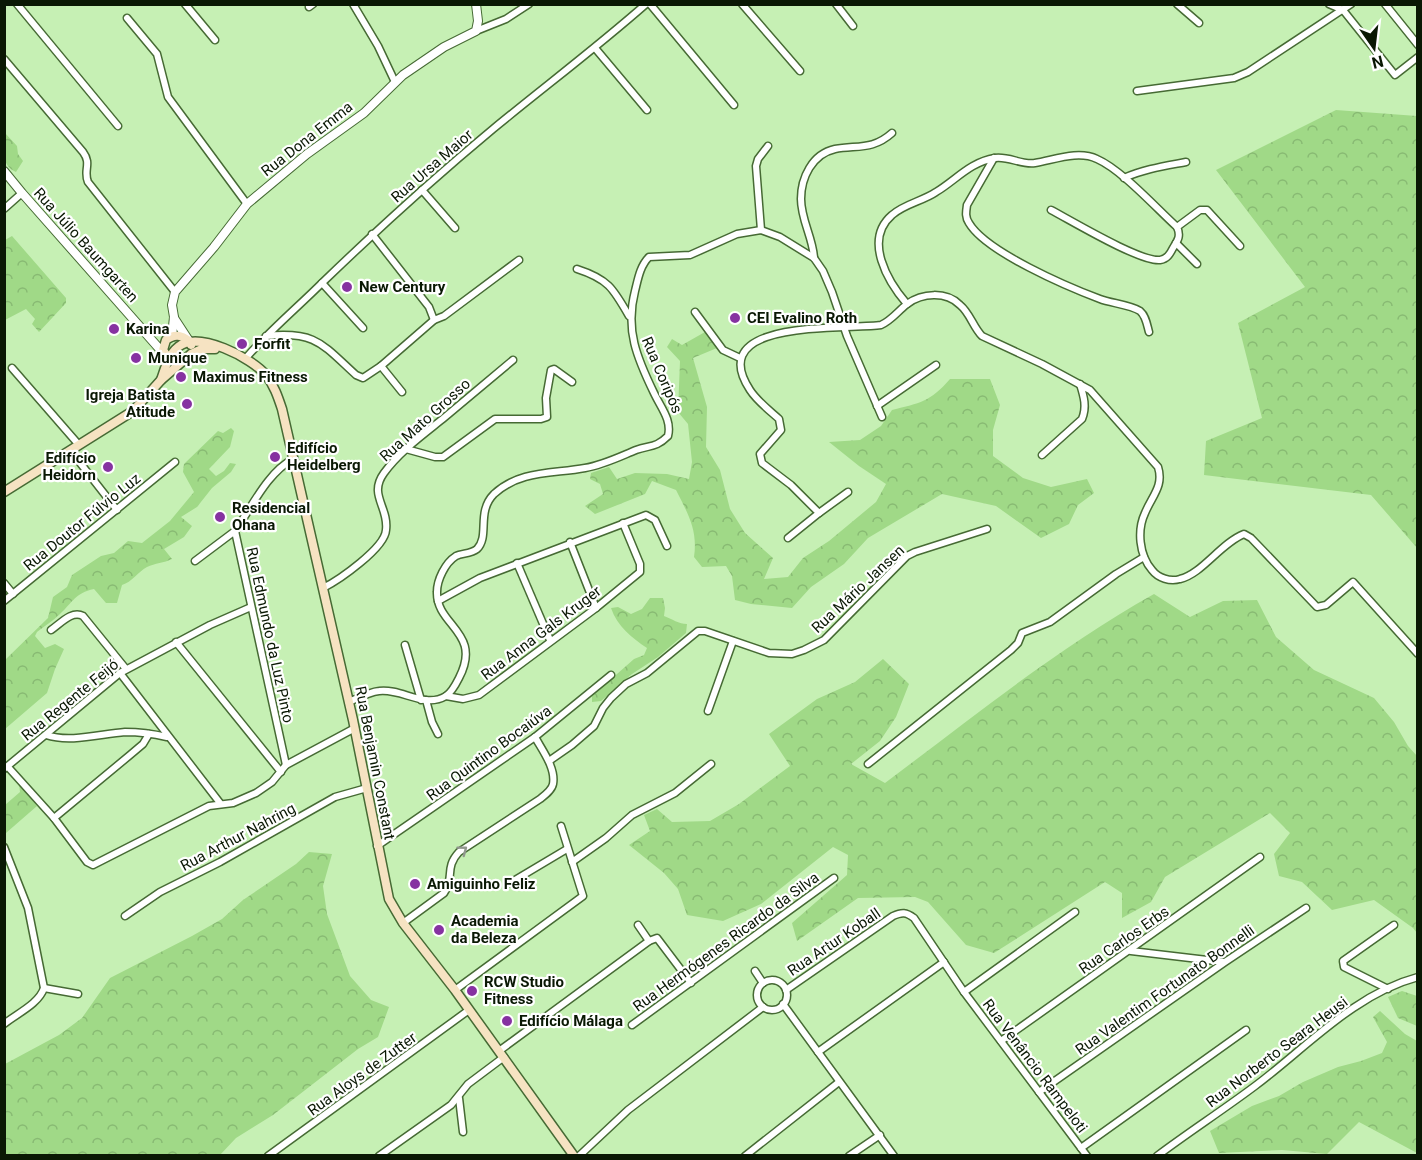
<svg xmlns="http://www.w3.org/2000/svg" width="1422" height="1160" viewBox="0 0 1422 1160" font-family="Roboto,sans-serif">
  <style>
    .forest { fill: url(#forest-crowns) }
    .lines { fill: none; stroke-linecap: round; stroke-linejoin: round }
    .minor-casing { stroke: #466a34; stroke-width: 9 }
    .tertiary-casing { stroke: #466a34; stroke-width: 10 }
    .secondary-casing { stroke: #466a34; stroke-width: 11 }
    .minor { stroke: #fff; stroke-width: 6 }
    .tertiary { stroke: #fff; stroke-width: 8 }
    .secondary { stroke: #f6e3c2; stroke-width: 8 }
    .oneway { stroke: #91978e }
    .poi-dot { fill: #8632a1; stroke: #fff; stroke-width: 2 }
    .labels { text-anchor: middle; stroke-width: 4.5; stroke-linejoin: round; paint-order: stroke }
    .street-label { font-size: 15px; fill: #0a1804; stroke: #fff }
    .poi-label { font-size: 15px; font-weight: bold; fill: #0a1804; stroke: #fff; text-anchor: start }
  </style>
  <defs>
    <pattern id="forest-crowns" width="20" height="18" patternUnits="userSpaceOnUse" patternTransform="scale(1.5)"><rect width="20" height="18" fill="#a0d987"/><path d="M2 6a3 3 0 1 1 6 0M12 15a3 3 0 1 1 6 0" fill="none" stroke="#88ba73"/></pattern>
  </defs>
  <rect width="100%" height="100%" fill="#c6f0b4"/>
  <g class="forest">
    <polygon points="1336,110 1417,116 1417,548 1371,495 1204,475 1206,441 1262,418 1238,323 1305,287 1216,170"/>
    <path d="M5 133 17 146 18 154 23 161 16 172C0 165 4 148 5 133Z"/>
    <polygon points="12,236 66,298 66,303 39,332 32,324 35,319 26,309 5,320 5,240"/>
    <path d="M705 332 717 348 693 358 707 407 706 447 720 470 730 509 745 533 773 558 764 579 788 577 803 558 829 541 876 502 886 484 859 466 829 442 860 440 881 426 892 410C920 403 930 402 950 379H990L1000 405 993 430V456L1023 478 1051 487 1087 479 1094 493 1078 505 1069 524 1041 538 996 506 942 494 868 538 844 564 811 587 792 608 751 604 735 600 732 576 726 566 702 567 694 557C698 530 688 514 676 490L652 481 645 494 595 514 585 506 603 494 600 484 590 479 591 473 609 467 617 479 635 473 667 474 689 479 692 462 688 424 678 412 680 361 667 347 672 339 682 345Z"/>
    <path d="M231 428 234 431 230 447 209 469 216 476 224 471 230 463 236 464 231 472 212 488 197 507 181 517 192 526 184 537 164 549 172 559C164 563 155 563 147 567 138 572 132 582 122 585L117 603H106L94 589C75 593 73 602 60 614 53 621 44 626 37 632L35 636 45 648 55 644 64 649 55 669 47 693 5 729V660L48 618 53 597 67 587 72 575 101 556 114 553 128 541 142 543 170 521 194 492 183 472 184 464 218 431 223 433Z"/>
    <path d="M1154 594 1190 617 1223 601 1257 600 1276 637 1314 670 1374 698 1394 722 1408 746 1417 756V933L1413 928 1374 900 1332 910 1302 882 1279 876 1274 854 1290 833 1270 813 1165 877 1151 902 1122 918V893L1105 882 994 953 966 945 928 902 915 897 858 898 797 941 792 923 847 875 848 855 833 847 761 904 723 921 687 915 678 889 664 873 629 845 650 831 644 815 657 809 672 822 710 821 739 804 790 766 769 734 817 699 855 682 883 659 909 684 896 717 880 741 851 764 885 783C973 717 1058 648 1154 594Z"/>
    <path d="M650 598H663L665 608 664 616C672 619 679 624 687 624L686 633 658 657 632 674 601 701 592 702V696L634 659 644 655 647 648C632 638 617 626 611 608L618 607 631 614 642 609Z"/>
    <polygon points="19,784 37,806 6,833 5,805 20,792"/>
    <polygon points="309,852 332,854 323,886 327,914 350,976 371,1000 389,1007 378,1037 358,1049 273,1115 236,1138 220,1155 5,1155 5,1064 59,1035 82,1018 110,978 192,936 222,919 243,900 296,864"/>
    <polygon points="1402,991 1417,996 1417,1026 1398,1018 1388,997"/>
    <polygon points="1380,1011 1405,1034 1417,1041 1417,1153 1359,1122 1327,1154 1282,1150 1219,1153 1210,1131 1252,1106 1279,1096 1303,1082 1338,1067 1361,1061 1382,1053 1387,1042 1373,1017"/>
  </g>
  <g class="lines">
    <defs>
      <g id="minor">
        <polyline points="17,4 118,126"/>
        <polyline points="185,4 215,40"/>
        <polyline points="353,4 378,46 395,82"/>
        <polyline points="650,4 734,105"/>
        <polyline points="742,4 800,71"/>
        <polyline points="836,4 853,26"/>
        <polyline points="1177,4 1199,23"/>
        <polyline points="1329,4 1343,10 1395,75 1418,57"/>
        <polyline points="1385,4 1418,45"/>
        <polyline points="309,7 313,4"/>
        <polyline points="127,18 157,54 168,97 247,204"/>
        <polyline points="476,31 506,19 529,4"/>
        <polyline points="595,48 647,110"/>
        <path d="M4 59 83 152C92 164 83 170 88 182L175 292"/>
        <polyline points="1137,91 1234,78 1248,72 1351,4"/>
        <path d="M994 158 967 205C966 212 965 217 969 223 986 252 1068 287 1100 299 1110 303 1131 305 1140 311 1146 316 1147 325 1149 332"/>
        <path d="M1124 178C1144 169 1165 166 1186 162"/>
        <polyline points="422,190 455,228"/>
        <polyline points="4,209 22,193"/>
        <polyline points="1177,227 1200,210 1207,210 1240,246"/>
        <polyline points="761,230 756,166 758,159 768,146"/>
        <polyline points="372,234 429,307 434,320"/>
        <polyline points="1176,243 1197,264"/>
        <path d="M814 258C813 238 801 220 801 199 801 178 812 154 835 149 858 145 873 150 892 133"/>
        <path d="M577 269C608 279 613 288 629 316"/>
        <polyline points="322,283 363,328"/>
        <path d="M907 304C888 282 863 240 892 215 904 204 923 201 936 192 956 180 970 162 995 158 1009 156 1021 165 1035 163 1054 160 1078 150 1097 159 1122 170 1156 208 1177 227 1181 236 1178 240 1173 248 1170 254 1167 259 1160 260 1140 262 1072 221 1051 210"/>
        <polyline points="695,312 723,350 740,358"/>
        <path d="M266 336C316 331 322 344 356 375L363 378 381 366 434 320 444 316 519 260"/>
        <path d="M245 359C269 331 297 308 323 282 378 229 434 178 493 129 544 87 596 48 646 4"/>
        <polyline points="381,366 402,392"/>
        <polyline points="12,368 79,445"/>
        <polyline points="877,406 936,365"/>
        <polyline points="406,449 435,457 443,457 495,419 541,419 547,417 546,398 551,370 554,369 572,382"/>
        <polyline points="70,450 117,510"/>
        <path d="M1042 455 1082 419C1087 407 1084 397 1080 384"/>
        <polyline points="819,513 848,492"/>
        <path d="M788 538 819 513 791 485 762 463 760 454 781 430 779 419C769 410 757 401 750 390 703 318 845 330 881 325 892 320 897 312 907 304 922 293 946 291 960 305 970 313 973 327 982 336L1042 364 1090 390 1158 467C1164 486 1152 496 1145 513 1137 530 1139 555 1152 570 1158 578 1170 582 1180 579 1202 574 1221 543 1244 534L1251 538 1317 607 1326 605 1353 582 1418 654"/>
        <polyline points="570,542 596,608"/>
        <polyline points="195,561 235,531"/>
        <polyline points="517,563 550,640"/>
        <polyline points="4,583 13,594"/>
        <path d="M323 588C339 580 385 548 386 530 389 507 368 495 384 473 400 451 424 434 445 417 468 398 490 379 513 360"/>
        <polyline points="4,601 175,462"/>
        <polyline points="438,601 480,578 646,515 655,520 667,546"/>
        <path d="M51 630C61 623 72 610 83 616L126 669"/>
        <polyline points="176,642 281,772"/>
        <polyline points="405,645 421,700"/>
        <polyline points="120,673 220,803"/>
        <polyline points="446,696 463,699 479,695 596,608 640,572 640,564 623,523"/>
        <polyline points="426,700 432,722 438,734"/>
        <path d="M349 702C358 698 369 692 379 691 402 688 424 709 446 696 452 692 456 684 459 678 483 632 436 626 437 592 437 580 445 563 456 556 462 553 471 554 477 549 490 536 476 512 494 494 520 470 553 474 585 468 603 465 619 457 636 450 650 445 656 448 668 436 672 420 661 408 654 393 637 358 625 330 635 291 638 279 640 266 649 257L690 255 737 234 761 230 780 237 814 258 823 271 832 292 847 336 882 417"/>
        <polyline points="708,711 733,641"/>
        <path d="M46 735C70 743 100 734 125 732 139 732 154 734 167 737"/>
        <polyline points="549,761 572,745 594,726 603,708 611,698 626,684 647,673 698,631 705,631 769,653 792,654 804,650 824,640 907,556 915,552 987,529"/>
        <polyline points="868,764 1011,650 1018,643 1022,633 1050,622 1116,574 1144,557"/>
        <path d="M286 765 235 531C252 507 267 473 293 459"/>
        <polyline points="8,767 54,818 87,862 93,865 209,806 233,803 256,793 272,782 286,765 355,728"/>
        <polyline points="4,769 120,673 210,625 251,607"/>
        <polyline points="54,818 130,755 143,744 149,734"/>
        <polyline points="377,846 535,737 611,675"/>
        <path d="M4 847 28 908 44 988C39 1004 16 1014 4 1024"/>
        <polyline points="572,862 606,838 632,815 675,793 711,764"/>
        <polyline points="510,883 567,849"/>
        <polyline points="125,916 160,892 220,862 335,797 367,788"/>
        <path d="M403 923 444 893C455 878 444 868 459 852L540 799C545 795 552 790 553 784 556 768 542 750 535 737"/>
        <polyline points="638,925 649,941"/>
        <polyline points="1131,951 1224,962"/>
        <polyline points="755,971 763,983"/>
        <circle cx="772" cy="995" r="15"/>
        <polyline points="44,988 78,994"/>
        <polyline points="1388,989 1344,967 1343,961 1394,925"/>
        <polyline points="455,990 583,896 561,826"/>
        <path d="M786 990 893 916C902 912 906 912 914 918L964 992 1087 1156"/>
        <polyline points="964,992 1075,912"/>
        <polyline points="783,1004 894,1156"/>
        <polyline points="632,1025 834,878"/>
        <polyline points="1001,1041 1260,857"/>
        <polyline points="499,1051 649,941 657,938 691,983"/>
        <polyline points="818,1052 944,962"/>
        <polyline points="1039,1092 1225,962 1306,908"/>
        <polyline points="459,1098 463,1132"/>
        <polyline points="1081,1148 1246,1030"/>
        <polyline points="268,1156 469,1010"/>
        <polyline points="379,1156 451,1105 468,1084 504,1057"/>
        <polyline points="579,1156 628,1110 763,1007"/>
        <polyline points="745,1156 839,1082"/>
        <polyline points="849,1156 880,1135"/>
        <path d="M1157 1156C1189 1132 1223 1110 1255 1086 1306 1048 1354 994 1418 977"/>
      </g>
      <g id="tertiary">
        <polyline points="4,171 22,193 164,354"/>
        <polyline points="174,318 189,341"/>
        <polyline points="172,336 174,317 172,305 175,292 214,247 247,204 307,154 364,113 403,75 444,47 476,31 478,21 476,4"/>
      </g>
      <g id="secondary">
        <path d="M172 360 167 356 163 350 166 340C175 333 182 335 190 342L191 345"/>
        <path d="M161 380C165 369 168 355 178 347 198 330 252 358 266 375 274 385 278 397 282 409L353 720 389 899 403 923 455 990 574 1156"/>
        <polyline points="4,492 133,411 161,380 191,354 202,349 215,349"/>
      </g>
    </defs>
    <use href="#minor" class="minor-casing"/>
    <use href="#tertiary" class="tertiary-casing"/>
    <use href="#secondary" class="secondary-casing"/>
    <use href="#minor" class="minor"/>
    <use href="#tertiary" class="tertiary"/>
    <use href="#secondary" class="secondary"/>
  </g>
  <defs><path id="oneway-chevron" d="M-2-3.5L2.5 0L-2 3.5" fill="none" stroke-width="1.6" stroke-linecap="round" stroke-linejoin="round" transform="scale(1.5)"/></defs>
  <use class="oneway" href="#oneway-chevron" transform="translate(463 850) rotate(-37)"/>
  <g class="poi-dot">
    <circle cx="347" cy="287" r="6"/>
    <circle cx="735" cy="318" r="6"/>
    <circle cx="114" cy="329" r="6"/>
    <circle cx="242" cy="344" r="6"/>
    <circle cx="136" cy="358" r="6"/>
    <circle cx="181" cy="377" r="6"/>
    <circle cx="187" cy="404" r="6"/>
    <circle cx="275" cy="457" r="6"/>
    <circle cx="108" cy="467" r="6"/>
    <circle cx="220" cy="517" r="6"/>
    <circle cx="415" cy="884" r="6"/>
    <circle cx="439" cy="930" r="6"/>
    <circle cx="472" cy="991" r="6"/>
    <circle cx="507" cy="1021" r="6"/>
  </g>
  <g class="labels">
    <g class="street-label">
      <text transform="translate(307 139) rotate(-38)" y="5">Rua Dona Emma</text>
      <text transform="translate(432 166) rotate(-41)" y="5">Rua Ursa Maior</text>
      <text transform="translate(86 245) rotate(48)" y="5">Rua Júlio Baumgarten</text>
      <text transform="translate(662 375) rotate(67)" y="5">Rua Coripós</text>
      <text transform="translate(425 420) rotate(-42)" y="5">Rua Mato Grosso</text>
      <text transform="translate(82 522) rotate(-39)" y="5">Rua Doutor Fúlvio Luz</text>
      <text transform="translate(858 589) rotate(-43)" y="5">Rua Mário Jansen</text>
      <text transform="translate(541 633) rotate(-37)" y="5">Rua Anna Gals Kruger</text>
      <text transform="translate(270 635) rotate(78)" y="5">Rua Edmundo da Luz Pinto</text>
      <text transform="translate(70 700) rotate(-39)" y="5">Rua Regente Feijó</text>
      <text transform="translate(489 753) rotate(-36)" y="5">Rua Quintino Bocaiúva</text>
      <text transform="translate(375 763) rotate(79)" y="5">Rua Benjamin Constant</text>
      <text transform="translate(238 837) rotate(-28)" y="5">Rua Arthur Nahring</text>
      <text transform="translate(1124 940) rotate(-35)" y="5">Rua Carlos Erbs</text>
      <text transform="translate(726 942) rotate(-36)" y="5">Rua Hermógenes Ricardo da Silva</text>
      <text transform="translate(834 942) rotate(-34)" y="5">Rua Artur Koball</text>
      <text transform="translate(1165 990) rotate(-35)" y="5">Rua Valentim Fortunato Bonnelli</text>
      <text transform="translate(1277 1052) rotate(-37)" y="5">Rua Norberto Seara Heusi</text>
      <text transform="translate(1035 1066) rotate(53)" y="5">Rua Venâncio Rampeloti</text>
      <text transform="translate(362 1074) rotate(-36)" y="5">Rua Aloys de Zutter</text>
    </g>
    <g class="poi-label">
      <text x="359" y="292">New Century</text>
      <text x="747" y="323">CEI Evalino Roth</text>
      <text x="126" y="334">Karina</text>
      <text x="254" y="349">Forfit</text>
      <text x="148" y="363">Munique</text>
      <text x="193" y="382">Maximus Fitness</text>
      <text x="175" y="400" text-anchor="end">Igreja Batista<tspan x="175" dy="17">Atitude</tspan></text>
      <text x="287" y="453">Edifício<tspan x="287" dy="17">Heidelberg</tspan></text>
      <text x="96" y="463" text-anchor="end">Edifício<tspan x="96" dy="17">Heidorn</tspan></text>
      <text x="232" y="513">Residencial<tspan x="232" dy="17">Ohana</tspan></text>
      <text x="427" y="889">Amiguinho Feliz</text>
      <text x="451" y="926">Academia<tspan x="451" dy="17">da Beleza</tspan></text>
      <text x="484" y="987">RCW Studio<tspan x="484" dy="17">Fitness</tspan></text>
      <text x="519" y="1026">Edifício Málaga</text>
    </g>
  </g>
  <rect width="1422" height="1160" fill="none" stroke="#0a1804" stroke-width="12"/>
  <g transform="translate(1374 48) rotate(166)" stroke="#ffffff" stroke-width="4.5" paint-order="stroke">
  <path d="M0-4.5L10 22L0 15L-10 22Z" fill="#0a1804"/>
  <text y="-9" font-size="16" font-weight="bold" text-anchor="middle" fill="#0a1804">N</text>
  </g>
</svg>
